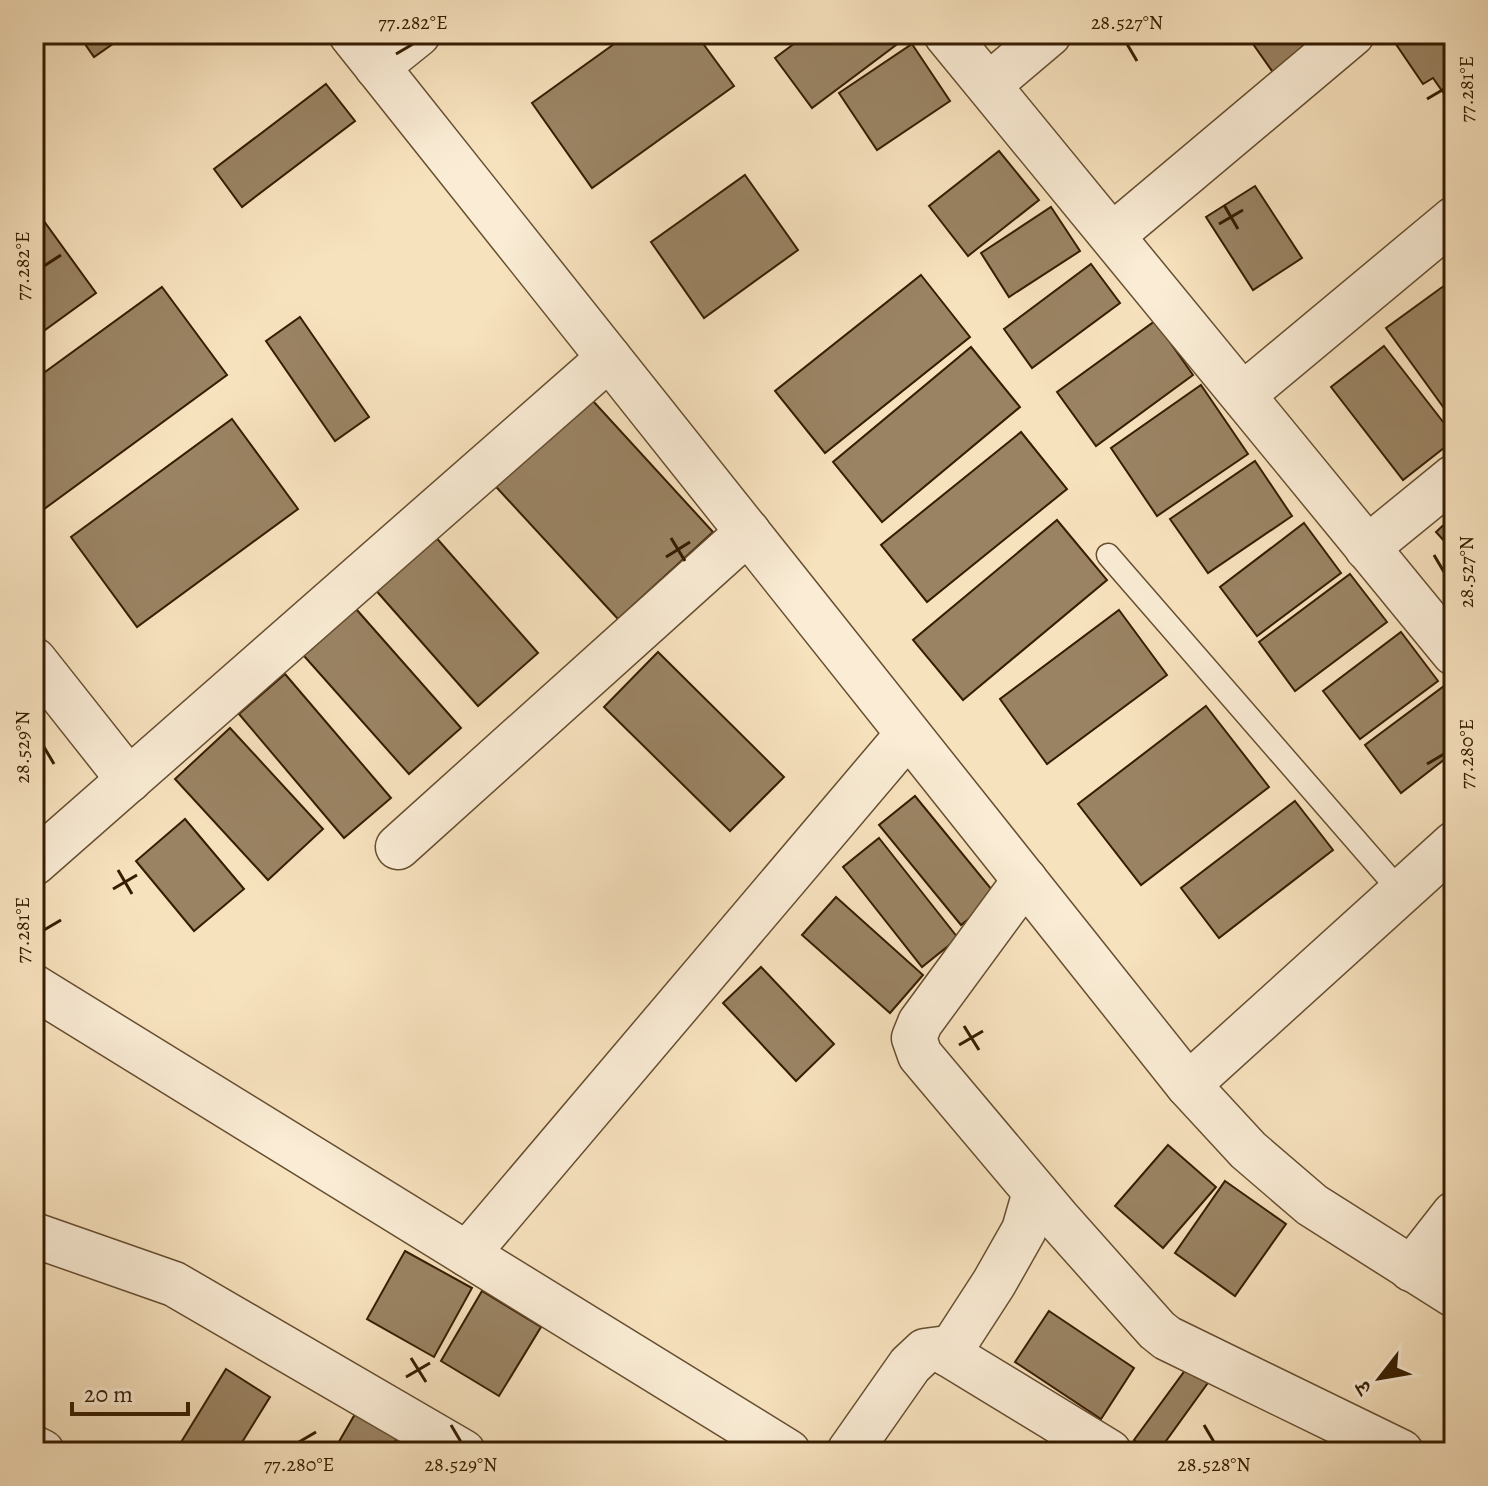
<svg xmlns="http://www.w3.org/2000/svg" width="1488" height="1486" viewBox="0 0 1488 1486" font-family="Alegreya,'Noto Serif Devanagari',serif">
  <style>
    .building { fill: #9a8363; stroke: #361d01; stroke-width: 2 }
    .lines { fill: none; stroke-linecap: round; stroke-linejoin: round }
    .service-casing { stroke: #664e30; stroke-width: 25 }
    .minor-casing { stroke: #664e30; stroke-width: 47 }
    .tertiary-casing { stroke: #664e30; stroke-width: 47 }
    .service { stroke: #faecd5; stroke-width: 22 }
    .minor { stroke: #faecd5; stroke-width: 44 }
    .tertiary { stroke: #faecd5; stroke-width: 44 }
    .ticks { fill: none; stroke: #361d01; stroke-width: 3 }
    .neatline { fill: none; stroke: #361d01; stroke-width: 3 }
    .ticks-label { font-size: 20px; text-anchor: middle; fill: #361d01 }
  </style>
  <rect width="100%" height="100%" fill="#f7e2be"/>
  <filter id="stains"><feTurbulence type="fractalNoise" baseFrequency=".0025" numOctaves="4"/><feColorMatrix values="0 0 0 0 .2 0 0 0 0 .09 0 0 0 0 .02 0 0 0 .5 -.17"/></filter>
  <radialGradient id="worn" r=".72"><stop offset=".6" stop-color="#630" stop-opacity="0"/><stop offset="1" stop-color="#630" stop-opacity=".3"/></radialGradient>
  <g class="building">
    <polygon points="78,34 127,34 94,57"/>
    <polygon points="628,34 696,34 734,86 592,188 532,103"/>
    <polygon points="807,34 900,34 904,39 812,108 775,58"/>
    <polygon points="1246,34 1331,34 1277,78"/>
    <polygon points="1389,34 1445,34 1454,46 1454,108 1433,78 1423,84"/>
    <polygon points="912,44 950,101 877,150 839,93"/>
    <polygon points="326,84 355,121 242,207 214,169"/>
    <polygon points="999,151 1039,200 968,256 929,206"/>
    <polygon points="745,175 798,250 704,318 651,242"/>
    <polygon points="1255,186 1302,258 1253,290 1206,217"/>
    <polygon points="1051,207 1080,251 1009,297 981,253"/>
    <polygon points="41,217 96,293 34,338 34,221"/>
    <polygon points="1091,264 1120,303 1032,368 1004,329"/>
    <polygon points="921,275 970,337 825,453 775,391"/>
    <polygon points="1445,285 1454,296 1454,422 1386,328"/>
    <polygon points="162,287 227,375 36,515 34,512 34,380"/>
    <polygon points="300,317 369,417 335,441 266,341"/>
    <polygon points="1155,321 1193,375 1096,446 1057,392"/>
    <polygon points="1384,346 1454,436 1454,440 1403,480 1331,387"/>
    <polygon points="971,347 1020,407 882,522 833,462"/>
    <polygon points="1201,385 1248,454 1157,516 1111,448"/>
    <polygon points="582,389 713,532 618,619 487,477"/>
    <polygon points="232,419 298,509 137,627 71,537"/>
    <polygon points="1021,432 1067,489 927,602 881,545"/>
    <polygon points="1255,461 1292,516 1208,573 1170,519"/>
    <polygon points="1454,515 1454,552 1436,532"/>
    <polygon points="1057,520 1107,580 963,700 913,640"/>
    <polygon points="1304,523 1341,573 1257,636 1220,587"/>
    <polygon points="425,525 538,653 478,706 365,578"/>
    <polygon points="1350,574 1387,622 1295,691 1259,642"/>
    <polygon points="349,601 461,728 409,774 297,648"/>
    <polygon points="1119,610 1167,675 1047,764 1000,699"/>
    <polygon points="1401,632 1438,681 1360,739 1323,691"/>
    <polygon points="658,652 784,777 730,831 604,707"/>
    <polygon points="285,674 391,798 344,838 239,714"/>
    <polygon points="1444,686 1454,700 1454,752 1401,793 1365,745"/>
    <polygon points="1206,706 1269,787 1141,885 1078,804"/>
    <polygon points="230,728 323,829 268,880 175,779"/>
    <polygon points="915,796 997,896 961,925 879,825"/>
    <polygon points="1295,801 1333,850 1219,938 1181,888"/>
    <polygon points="185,819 244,889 194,931 136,861"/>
    <polygon points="879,838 958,938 922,967 843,867"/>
    <polygon points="836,897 923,975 890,1013 802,935"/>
    <polygon points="761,967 834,1044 796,1081 723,1003"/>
    <polygon points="1168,1145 1216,1187 1163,1248 1115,1206"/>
    <polygon points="1225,1181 1286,1224 1235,1296 1175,1253"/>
    <polygon points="405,1251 472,1288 434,1357 367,1319"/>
    <polygon points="482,1291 541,1327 499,1396 441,1361"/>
    <polygon points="1049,1311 1134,1368 1101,1419 1015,1362"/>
    <polygon points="1189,1365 1210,1380 1158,1452 1150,1452 1134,1440"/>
    <polygon points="226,1369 270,1397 236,1452 175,1452"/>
    <polygon points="362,1402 403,1427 389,1452 333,1452"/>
  </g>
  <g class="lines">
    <defs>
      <polyline id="service" points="1108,555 1401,892"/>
      <g id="minor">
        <polyline points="351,34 1188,1085 1248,1150 1312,1205 1454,1295"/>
        <polyline points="946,34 1454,653"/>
        <polyline points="377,67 418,34"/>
        <polyline points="990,84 1049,34"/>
        <polyline points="1113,235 1352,34"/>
        <polyline points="1244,394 1454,219"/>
        <polyline points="1367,548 1454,477"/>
        <polyline points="34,660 129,780"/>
        <polyline points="398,847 748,532"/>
        <polyline points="34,863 609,358"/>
        <polyline points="1025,880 920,1023 914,1038 920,1055 1059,1220 1157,1330 1167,1338 1401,1452"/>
        <polyline points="34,987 788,1452"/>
        <polyline points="1188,1085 1454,844"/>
        <polyline points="34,1235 174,1284 463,1452"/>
        <polyline points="467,1254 908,734"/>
        <polyline points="1411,1269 1454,1214"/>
        <polyline points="948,1354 994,1283 1024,1230 1035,1192"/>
        <polyline points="849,1452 910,1365 925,1351 940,1349 1109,1452"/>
      </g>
      <polyline id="tertiary" points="34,1448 42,1452"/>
    </defs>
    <use href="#service" class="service-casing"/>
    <use href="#minor" class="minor-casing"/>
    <use href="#tertiary" class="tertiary-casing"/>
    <use href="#service" class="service"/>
    <use href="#minor" class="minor"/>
    <use href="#tertiary" class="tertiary"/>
  </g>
  <path class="ticks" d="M1127 44 1137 61M396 54 413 44M1427 99 1444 89M1224 205 1238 229M1219 224 1243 210M44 266 61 255M671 538 685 561M1434 555 1444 572M666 557 690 542M44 747 54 764M1427 764 1444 754M118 870 132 894M113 889 137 875M44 930 61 920M964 1026 979 1050M959 1045 983 1031M411 1358 426 1382M406 1377 430 1363M451 1425 461 1442M1204 1425 1214 1442M299 1442 316 1432"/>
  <rect width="1488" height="1486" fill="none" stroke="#f7e2be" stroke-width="88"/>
  <g transform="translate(1380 1378) rotate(239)" stroke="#faecd5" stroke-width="6" paint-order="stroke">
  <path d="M0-6L14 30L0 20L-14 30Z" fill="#361d01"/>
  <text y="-12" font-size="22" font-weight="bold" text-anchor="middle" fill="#361d01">उ</text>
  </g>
  <path d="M72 1402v12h116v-12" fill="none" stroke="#361d01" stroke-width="4"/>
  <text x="84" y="1402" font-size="24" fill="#361d01" stroke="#faecd5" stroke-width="6" paint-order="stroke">20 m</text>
  <rect x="44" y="44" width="1400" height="1398" class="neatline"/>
  <g class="ticks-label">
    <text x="413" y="29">77.282°E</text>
    <text x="1127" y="29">28.527°N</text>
    <text transform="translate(1466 89) rotate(-90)" y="7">77.281°E</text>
    <text transform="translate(22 266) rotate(-90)" y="7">77.282°E</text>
    <text transform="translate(1466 572) rotate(-90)" y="7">28.527°N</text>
    <text transform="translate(22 747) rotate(-90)" y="7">28.529°N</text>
    <text transform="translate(1466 754) rotate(-90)" y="7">77.280°E</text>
    <text transform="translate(22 930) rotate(-90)" y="7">77.281°E</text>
    <text x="299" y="1471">77.280°E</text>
    <text x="461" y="1471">28.529°N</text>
    <text x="1214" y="1471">28.528°N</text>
  </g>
  <rect width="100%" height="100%" filter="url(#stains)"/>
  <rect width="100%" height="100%" fill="url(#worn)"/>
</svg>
